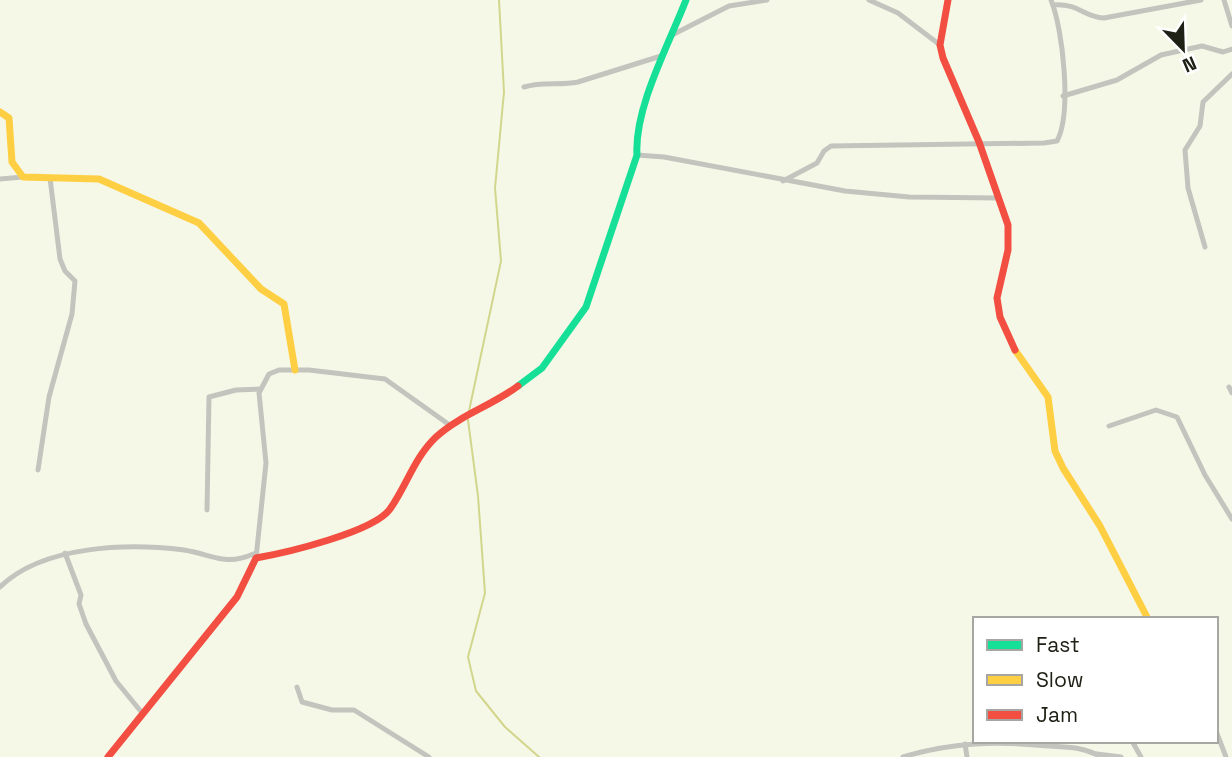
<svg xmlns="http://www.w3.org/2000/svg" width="1232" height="757" viewBox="0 0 1232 757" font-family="'Space Grotesk',sans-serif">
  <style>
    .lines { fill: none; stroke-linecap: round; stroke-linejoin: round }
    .stream { stroke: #d2d68c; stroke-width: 2 }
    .street { stroke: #c4c4bf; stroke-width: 5 }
    .fast { stroke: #16e098; stroke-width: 7 }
    .slow { stroke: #ffcf43; stroke-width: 7 }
    .jam { stroke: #f24e42; stroke-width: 7 }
  </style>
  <rect width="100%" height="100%" fill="#f6f8e7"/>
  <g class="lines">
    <g class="stream">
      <polyline points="469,411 501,261 495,188 504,92 499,0"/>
      <polyline points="468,420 478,496 485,593 468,657 476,691 505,727 539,757"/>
    </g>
    <g class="street">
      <polyline points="869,0 898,13 940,45"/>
      <polyline points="1224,0 1232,26"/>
      <path d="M1053 5C1079 3 1083 17 1104 18L1201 0"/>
      <polyline points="672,35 729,6 767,0"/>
      <path d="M524 87C543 81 560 86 578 82L661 56"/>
      <polyline points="1063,96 1117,80 1161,55 1202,46 1223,52 1232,49"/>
      <polyline points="637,155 664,157 845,191 909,197 998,198"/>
      <polyline points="0,179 23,177"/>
      <path d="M783 181 817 163 824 151 831 146 1044 143 1057 141C1072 113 1063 29 1051 0"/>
      <polyline points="1205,247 1188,188 1185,150 1200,126 1203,102 1232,74"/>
      <polyline points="1229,387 1232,393"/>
      <polyline points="1109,426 1156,410 1177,417 1205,475 1232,519"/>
      <polyline points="38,470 49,397 72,314 75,281 65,271 60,259 50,178"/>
      <polyline points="207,510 209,397 236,390 260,389"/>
      <polyline points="65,553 81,595 79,604 86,624 116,681 143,714"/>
      <polyline points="256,558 266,463 259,393 269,374 279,370 309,370 385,379 451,426"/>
      <path d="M0 587C43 545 128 543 184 550 215 555 224 567 256 553"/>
      <polyline points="297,687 302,702 332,710 354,710 429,757"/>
      <polyline points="1216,731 1226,757"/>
      <polyline points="1132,741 1141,757"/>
      <polyline points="965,744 967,757"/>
      <polyline points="1097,754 1121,757"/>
      <path d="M903 757C952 742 998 741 1048 746 1067 747 1085 747 1101 757"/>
    </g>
    <path class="fast" d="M518 386 542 368 586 307 637 155C634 108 669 44 686 0"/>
    <g class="slow">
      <polyline points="0,112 9,118 12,162 23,177 99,179 199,223 261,289 284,304 295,370"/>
      <polyline points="1015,350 1048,397 1055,451 1063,468 1100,526 1148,619"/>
    </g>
    <g class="jam">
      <polyline points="948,0 940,45 943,58 979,142 1008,225 1008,250 997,298 1000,317 1015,350"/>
      <path d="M108 757 237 597 256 558C285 553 374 532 390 509 407 485 414 458 436 437 460 415 493 405 518 386"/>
    </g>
  </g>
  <rect x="973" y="617" width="245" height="126" fill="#ffffff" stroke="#a6a6a2" stroke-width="2"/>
  <rect x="987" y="640" width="35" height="10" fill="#16e098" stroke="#a6a6a2" stroke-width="2"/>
  <text x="1036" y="652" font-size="21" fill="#202116">Fast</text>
  <rect x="987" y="675" width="35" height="10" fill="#ffcf43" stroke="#a6a6a2" stroke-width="2"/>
  <text x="1036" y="687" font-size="21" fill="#202116">Slow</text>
  <rect x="987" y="710" width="35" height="10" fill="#f24e42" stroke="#a6a6a2" stroke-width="2"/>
  <text x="1036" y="722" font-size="21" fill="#202116">Jam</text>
  <g transform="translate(1183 49) rotate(157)" stroke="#ffffff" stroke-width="5" paint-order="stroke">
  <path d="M0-5L12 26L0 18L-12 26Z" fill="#202116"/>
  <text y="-10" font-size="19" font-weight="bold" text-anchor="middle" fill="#202116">N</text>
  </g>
</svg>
